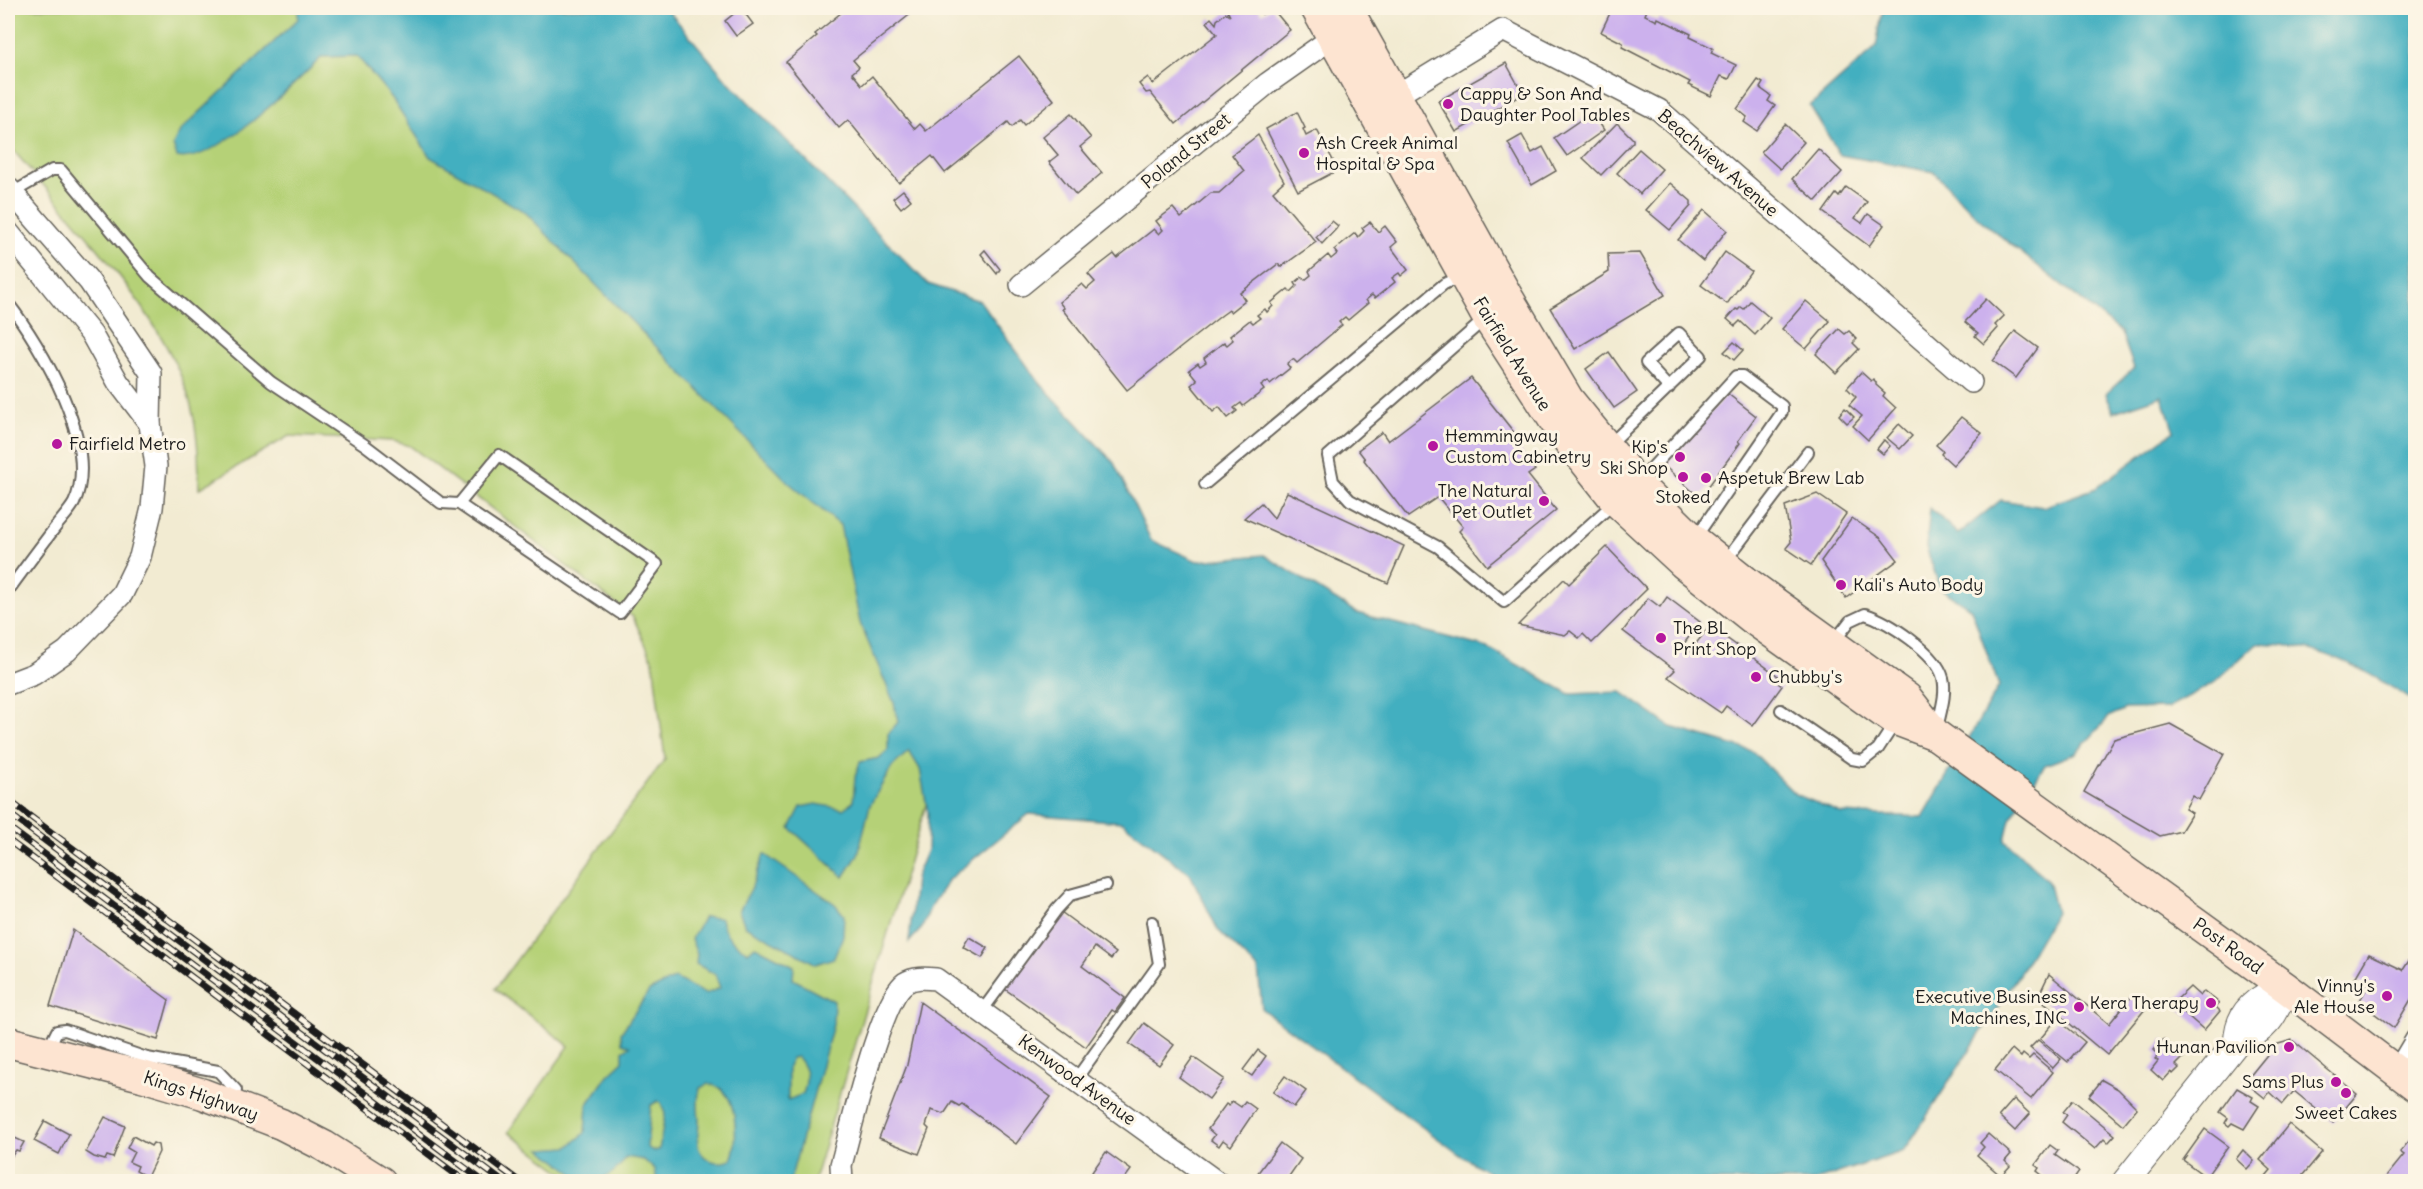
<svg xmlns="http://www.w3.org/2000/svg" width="2423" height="1189" viewBox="0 0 2423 1189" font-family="Delius,sans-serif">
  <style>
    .green { fill: #b5d177; stroke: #68764a; stroke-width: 1.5 }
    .water { fill: #42afc0; stroke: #2f666e; stroke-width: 1.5; fill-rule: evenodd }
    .building { fill: #ccb1ed }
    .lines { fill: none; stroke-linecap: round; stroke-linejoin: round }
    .service-casing { stroke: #67645c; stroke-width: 14 }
    .minor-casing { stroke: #67645c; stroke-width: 24 }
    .tertiary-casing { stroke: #67645c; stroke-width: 28 }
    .secondary-casing { stroke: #67645c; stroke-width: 33 }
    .service { stroke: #fff; stroke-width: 10 }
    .minor { stroke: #fff; stroke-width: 21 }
    .tertiary { stroke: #fff; stroke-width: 26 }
    .secondary { stroke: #fde4d1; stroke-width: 30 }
    .rail-casing { stroke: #1c1c1c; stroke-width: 7 }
    .rail { stroke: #fcf5e5; stroke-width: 4.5; stroke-dasharray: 14; stroke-linecap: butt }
    .poi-dot { fill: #b5179e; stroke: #fcf5e5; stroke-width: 2 }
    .labels { text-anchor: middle; stroke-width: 6; stroke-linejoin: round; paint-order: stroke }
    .poi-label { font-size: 18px; fill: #1c1c1c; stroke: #fcf5e5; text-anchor: start }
    .street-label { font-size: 18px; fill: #1c1c1c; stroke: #fcf5e5 }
  </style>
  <rect width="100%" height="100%" fill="#fcf5e5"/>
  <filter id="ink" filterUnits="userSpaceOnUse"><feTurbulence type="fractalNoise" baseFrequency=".0167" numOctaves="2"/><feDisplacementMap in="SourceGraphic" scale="12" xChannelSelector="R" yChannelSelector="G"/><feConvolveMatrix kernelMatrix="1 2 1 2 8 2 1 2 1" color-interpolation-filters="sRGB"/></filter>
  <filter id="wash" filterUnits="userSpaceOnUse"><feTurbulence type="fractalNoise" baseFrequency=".008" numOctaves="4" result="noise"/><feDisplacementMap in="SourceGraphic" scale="24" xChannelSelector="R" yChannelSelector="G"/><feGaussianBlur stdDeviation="1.35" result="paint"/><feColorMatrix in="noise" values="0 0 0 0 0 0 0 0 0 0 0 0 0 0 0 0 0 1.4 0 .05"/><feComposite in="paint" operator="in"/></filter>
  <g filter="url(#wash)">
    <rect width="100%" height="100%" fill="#f2ebd2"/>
    <path class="green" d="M8 8H474L866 478 952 717 814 1181H574L508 1132 569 1046 495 989 665 759 653 661 633 617 410 446 393 441 289 436 199 489C199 453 197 415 183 381 149 297 66 213 8 144Z"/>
    <g class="water">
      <path d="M298 8H666L725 78 928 284 980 301 1039 382 1114 463 1151 540 1197 561 1264 555 1357 613 1488 648 1570 694 1621 692 1671 727 1752 751 1795 794 1841 813 1923 817 1999 686 1971 609 1940 588 1926 547 1930 508 1958 534 2001 500 2043 507 2096 488 2174 431 2162 396 2114 412 2106 394 2134 368 2121 332 1979 219 1934 172 1840 155 1810 106 1876 47 1883 8H2415V702C2361 667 2324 645 2257 643L2215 682 2167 708 2125 709 2110 716 2076 753 2045 765 2010 819 2005 840 2048 881 2056 912 2021 971 1904 1151 1814 1181H1502L1463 1157 1262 1009 1258 969 1218 930 1190 874 1122 822 1029 814 949 879 930 908 922 928 909 942 915 878 927 850 928 813 920 769 909 751 892 767 870 805 858 855 844 877 790 828 801 807 816 804 843 809 853 802 855 777 860 762 879 758 888 750V734L898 722 894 703 860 623 840 525 789 483 525 212 430 157 392 98 357 56 322 57C295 83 215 166 177 157L173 145 180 131 298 19Z"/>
      <polygon points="764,854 835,904 844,915 843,936 834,958 816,964 745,926 739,911 751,889"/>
      <path d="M704 917 721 918C723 935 734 943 748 952L755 946 794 966 793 979 834 1001 833 1025 790 1181H657L655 1170 644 1160 626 1157C617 1173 602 1182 583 1181L541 1149 568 1147 585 1133 587 1105 608 1075 623 1061V1051L630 1046 622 1043 621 1033 649 991 675 978 705 994 720 988 715 974 696 964 697 954 691 939ZM797 1057C808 1070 808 1079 803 1094L788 1100V1066L792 1058ZM708 1084C715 1085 721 1087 725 1093 737 1107 738 1144 731 1160 719 1165 705 1162 699 1149 696 1141 699 1129 699 1121 698 1108 697 1100 700 1088ZM658 1101 661 1103 665 1114 659 1150 653 1151 647 1147 651 1105Z"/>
    </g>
    <g id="blocks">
      <g class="building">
        <polygon points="741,8 753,24 736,36 725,21"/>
        <polygon points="847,8 918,8 853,60 859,67 852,73 862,85 872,76 915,129 920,124 926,131 1019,56 1054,100 1024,125 1020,120 1012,127 1008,122 945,173 932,156 899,183 848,120 839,128 786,62 817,36 815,34"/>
        <polygon points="1226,8 1258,8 1262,14 1272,8 1290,30 1176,124 1150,92 1146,93 1139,84 1148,77 1153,84 1217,34 1207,22 1211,18 1216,24 1217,20 1226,13 1230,16"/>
        <polygon points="1605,8 1641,8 1647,10 1645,15 1657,21 1658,18 1691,34 1690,37 1713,48 1711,53 1736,65 1729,79 1721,76 1711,96 1688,85 1690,82 1622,47 1623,43 1601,32 1611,11"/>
        <polygon points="1506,63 1523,94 1456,132 1438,101"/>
        <polygon points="1758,80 1763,83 1760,88 1771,96 1768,101 1775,106 1757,131 1744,122 1747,117 1737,109"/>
        <polygon points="1297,112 1305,128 1303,129 1306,136 1317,130 1338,170 1298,191 1266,129"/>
        <polygon points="1592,112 1604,130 1567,156 1554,138"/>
        <polygon points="1071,114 1091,138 1080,147 1102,173 1076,195 1049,162 1058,155 1043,137"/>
        <polygon points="1617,123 1633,139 1633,142 1601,175 1583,158"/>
        <polygon points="1785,124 1804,142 1780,169 1761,152"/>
        <polygon points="1258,135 1284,181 1273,191 1316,242 1281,267 1278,264 1240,293 1245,300 1230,312 1229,310 1222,315 1127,390 1062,309 1064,308 1059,302 1082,284 1087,289 1095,282 1088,274 1114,254 1117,258 1154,229 1159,234 1163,230 1156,221 1173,208 1181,218 1211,193 1219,193 1244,171 1232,155"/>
        <polygon points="1522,135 1532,153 1543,147 1556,171 1532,185 1508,143"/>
        <polygon points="1639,149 1662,169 1640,194 1617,173"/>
        <polygon points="1818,149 1842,172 1816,201 1792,179"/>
        <polygon points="1670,183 1691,201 1691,206 1670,230 1646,210"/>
        <polygon points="1846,187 1867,202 1855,218 1862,223 1868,214 1884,225 1869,246 1823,212 1836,194 1839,197"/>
        <polygon points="903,190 911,200 901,208 893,198"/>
        <polygon points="1704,210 1727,230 1703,261 1678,240"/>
        <polygon points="1332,221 1338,226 1336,229 1322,244 1316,237"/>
        <polygon points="1370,222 1378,232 1385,226 1397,242 1391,247 1408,270 1401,276 1399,273 1392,278 1395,282 1375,298 1372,295 1366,300 1368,303 1348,320 1345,317 1339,322 1342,325 1297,363 1293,359 1287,364 1290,368 1270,384 1268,381 1261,386 1264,390 1243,406 1241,403 1234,408 1237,411 1228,418 1219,407 1213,412 1191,385 1197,380 1189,370 1198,363 1200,366 1206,362 1204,358 1224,342 1227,345 1233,340 1230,336 1250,320 1253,323 1260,318 1257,315 1265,309 1267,312 1273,306 1271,303 1288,289 1291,292 1297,286 1295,283 1302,277 1305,280 1311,275 1309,271 1328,255 1331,259 1337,254 1334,250 1355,233 1358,237 1364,231 1362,228"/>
        <polygon points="985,250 1000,269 997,274 981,254"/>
        <polygon points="1725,252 1751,271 1727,304 1701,285"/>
        <polygon points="1640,253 1665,295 1575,349 1550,308 1609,272 1608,254"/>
        <polygon points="1986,299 2004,316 1995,325 1998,328 1984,344 1975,336 1978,333 1965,322"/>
        <polygon points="1750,301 1770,318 1755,335 1740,321 1735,326 1727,319 1736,309 1738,310 1741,307 1744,309"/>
        <polygon points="1806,301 1830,321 1806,349 1782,329"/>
        <polygon points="1839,329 1845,334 1849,331 1857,339 1853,343 1859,349 1836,373 1816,354"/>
        <polygon points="2015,331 2038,348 2016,378 1993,361"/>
        <polygon points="1734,342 1743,350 1734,360 1724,352"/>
        <polygon points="1609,352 1637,392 1614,408 1586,369"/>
        <polygon points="1861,372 1871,381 1873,379 1876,382 1876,385 1885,393 1883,396 1896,408 1868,440 1853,426 1862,416 1849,405 1856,397 1847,388"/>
        <polygon points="1471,378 1516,435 1511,439 1535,470 1528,475 1556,510 1487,566 1459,531 1463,527 1438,497 1408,517 1364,460 1365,459 1358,450 1382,432 1388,441"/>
        <polygon points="1728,394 1756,416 1738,441 1740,443 1700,498 1662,464"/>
        <polygon points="1845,408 1854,417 1847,423 1839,415"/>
        <polygon points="1961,417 1982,433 1953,465 1941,454 1943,451 1936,445"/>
        <polygon points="1899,424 1912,436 1900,449 1887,438"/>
        <polygon points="1884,440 1890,446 1883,454 1877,449"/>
        <polygon points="1287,492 1404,546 1388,583 1244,518 1261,503 1274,518"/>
        <polygon points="1817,494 1846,514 1811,565 1786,548 1791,542 1785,506"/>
        <polygon points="1852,518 1881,538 1898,560 1846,598 1821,561"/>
        <polygon points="1607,547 1647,589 1592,643 1583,634 1579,638 1570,631 1565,635 1518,625 1564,579 1569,584"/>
        <polygon points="1667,597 1700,622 1683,645 1690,651 1710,626 1778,676 1775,681 1782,686 1753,726 1726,706 1721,713 1668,677 1675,670 1623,631 1648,598 1660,607"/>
        <polygon points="2170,724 2224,754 2199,800 2192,796 2185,809 2192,813 2181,831 2160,836 2084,792 2114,739"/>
        <polygon points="1061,912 1116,953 1111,959 1095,947 1082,966 1125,998 1115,1012 1112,1010 1086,1047 1005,989"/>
        <polygon points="73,930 169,1000 158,1040 50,1006"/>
        <polygon points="969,937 988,948 982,958 963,947"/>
        <polygon points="2369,954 2403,970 2410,959 2416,962 2416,991 2394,1028 2359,1002 2368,986 2355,978"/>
        <polygon points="2049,974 2109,1024 2132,996 2146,1008 2107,1055 2038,997"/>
        <polygon points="2190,987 2200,996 2204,991 2219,1003 2216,1007 2220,1011 2204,1030 2173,1003"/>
        <polygon points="920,1002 1051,1097 1016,1144 962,1104 959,1106 952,1102 944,1114 931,1110 926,1126 929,1129 919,1154 879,1138 907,1065"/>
        <polygon points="2057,1019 2085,1042 2068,1062 2040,1039"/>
        <polygon points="1144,1023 1174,1045 1159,1065 1129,1044"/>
        <polygon points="2164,1039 2184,1057 2176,1065 2179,1068 2173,1074 2171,1072 2163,1081 2151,1070 2158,1061 2155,1059 2159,1055 2154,1050"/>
        <polygon points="2038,1040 2061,1059 2053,1068 2030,1048"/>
        <polygon points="2292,1040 2357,1094 2333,1123 2294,1091 2283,1104 2270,1092 2265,1098 2245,1082 2275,1045"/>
        <polygon points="2012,1049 2021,1057 2023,1054 2029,1059 2033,1055 2053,1072 2031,1099 1995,1070"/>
        <polygon points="1258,1050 1266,1056 1252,1076 1243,1070"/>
        <polygon points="1193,1057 1224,1079 1209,1099 1179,1077"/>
        <polygon points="1285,1076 1306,1091 1294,1107 1273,1092"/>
        <polygon points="2102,1080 2118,1089 2137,1108 2123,1125 2089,1096"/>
        <polygon points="2237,1088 2253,1097 2251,1101 2259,1106 2244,1129 2232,1123 2229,1126 2225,1123 2228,1118 2220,1112"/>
        <polygon points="2014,1099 2030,1114 2015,1131 1999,1116"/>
        <polygon points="2073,1100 2115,1135 2108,1143 2104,1139 2095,1149 2062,1122 2067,1115 2063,1112"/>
        <polygon points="1232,1101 1241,1107 1245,1101 1256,1109 1231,1146 1223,1140 1219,1146 1211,1140 1215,1135 1208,1129 1226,1104 1229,1106"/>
        <polygon points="105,1117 125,1126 113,1158 107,1156 105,1160 94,1157 86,1152"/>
        <polygon points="45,1121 69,1134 59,1154 34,1141"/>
        <polygon points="2289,1124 2322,1152 2297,1182 2261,1182 2271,1170 2260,1160"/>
        <polygon points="2205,1129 2228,1146 2206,1177 2183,1160"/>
        <polygon points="1988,1134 2011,1154 2005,1161 2010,1166 2001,1176 1977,1155 1984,1147 1980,1143"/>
        <polygon points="8,1135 24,1142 19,1151 16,1150 8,1161"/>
        <polygon points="2414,1135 2416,1180 2382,1182 2404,1155 2400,1152"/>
        <polygon points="133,1136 151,1146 153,1143 158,1145 159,1152 147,1177 136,1171 138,1166 129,1162 134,1152 127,1148"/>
        <polygon points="1280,1143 1301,1159 1285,1182 1266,1182 1257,1174"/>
        <polygon points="2050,1145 2058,1151 2055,1155 2079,1172 2072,1182 2051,1182 2037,1171 2039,1168 2035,1165"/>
        <polygon points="2243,1150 2254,1161 2247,1169 2236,1159"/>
        <polygon points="1106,1152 1131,1170 1122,1182 1094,1182 1098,1176 1092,1172"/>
      </g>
    </g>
  </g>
  <g filter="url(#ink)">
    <use href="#blocks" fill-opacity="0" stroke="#67645c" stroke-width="1.5"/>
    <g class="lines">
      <defs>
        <g id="service">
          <polyline points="12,193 52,170 61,170 150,277 271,382 365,445 441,503 459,504 620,613 657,564 499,455 459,504"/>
          <path d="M8 303C42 347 101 446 74 503 69 512 60 521 54 529 39 549 23 570 8 591"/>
          <polyline points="1485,319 1328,456 1333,481 1350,500 1438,547 1504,602 1614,503"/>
          <polyline points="1607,447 1701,356 1679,333 1646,363 1669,388"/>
          <polyline points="1638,483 1736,376 1742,376 1782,406 1782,412 1696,537"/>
          <polyline points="1205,484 1444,284 1461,276"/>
          <polyline points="1724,563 1808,452"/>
          <path d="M1833 643 1850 621 1865 614C1888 621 1937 653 1943 678 1947 694 1940 713 1937 729"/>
          <polyline points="1781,710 1852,759 1863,761 1878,749 1895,723"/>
          <polyline points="982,1011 1057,909 1070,895 1106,885"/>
          <polyline points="48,1049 57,1031 65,1030 147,1058 218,1071 236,1090 234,1104"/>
          <polyline points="1076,1079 1159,964 1152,922"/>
        </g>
        <g id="minor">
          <polyline points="1384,103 1503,30 1659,110 1971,382"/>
          <polyline points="8,188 89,281 151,373 150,424 156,466 152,508 140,557 122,594 67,651 34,674 8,684"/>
          <polyline points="8,232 92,335 118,382 150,424"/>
          <polyline points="1021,285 1268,83 1342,31"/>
          <polyline points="2397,1072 2416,1040"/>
          <path d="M842 1182 841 1165C851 1130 880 1001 905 983 914 977 925 978 936 979L1217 1182"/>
        </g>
        <g id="tertiary">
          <path d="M2237 1042C2237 1011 2258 997 2285 987"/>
          <path d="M2125 1182 2237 1042C2266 1031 2276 1016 2285 987"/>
        </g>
        <g id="secondary">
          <polyline points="1316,8 1487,317 1563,434 1616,501 1683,563 1753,619 1891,718 1936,735"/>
          <polyline points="1347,8 1510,301 1568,399 1637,484 1694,540 1749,584 1907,698 1936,735 2285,987 2416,1086"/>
          <polyline points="8,1042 142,1076 203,1094 281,1124 324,1146 381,1182"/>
        </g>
      </defs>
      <use href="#service" class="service-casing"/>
      <use href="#minor" class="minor-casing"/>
      <use href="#tertiary" class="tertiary-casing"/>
      <use href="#secondary" class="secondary-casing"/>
      <use href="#service" class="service"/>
      <use href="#minor" class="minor"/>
      <use href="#tertiary" class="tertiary"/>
      <use href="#secondary" class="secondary"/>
      <defs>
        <g id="rail">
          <polyline points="8,800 520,1182"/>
          <polyline points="8,813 503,1182"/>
          <polyline points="8,827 484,1182"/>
          <polyline points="8,840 466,1182"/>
        </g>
      </defs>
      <use href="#rail" class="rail-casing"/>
      <use href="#rail" class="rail"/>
    </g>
  </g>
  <g class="poi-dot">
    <circle cx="1448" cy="104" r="6"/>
    <circle cx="1304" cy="153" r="6"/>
    <circle cx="57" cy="444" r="6"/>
    <circle cx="1433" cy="446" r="6"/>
    <circle cx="1680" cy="457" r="6"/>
    <circle cx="1683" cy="477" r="6"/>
    <circle cx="1706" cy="478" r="6"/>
    <circle cx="1544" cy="501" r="6"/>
    <circle cx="1841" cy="585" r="6"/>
    <circle cx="1661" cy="638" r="6"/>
    <circle cx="1756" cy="677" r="6"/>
    <circle cx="2387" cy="996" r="6"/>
    <circle cx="2211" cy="1003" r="6"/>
    <circle cx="2079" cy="1007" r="6"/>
    <circle cx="2289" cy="1047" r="6"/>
    <circle cx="2336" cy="1082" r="6"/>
    <circle cx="2346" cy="1093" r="6"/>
  </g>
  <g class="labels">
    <g class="poi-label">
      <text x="1460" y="100">Cappy &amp; Son And<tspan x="1460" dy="21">Daughter Pool Tables</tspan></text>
      <text x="1316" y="149">Ash Creek Animal<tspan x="1316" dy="21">Hospital &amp; Spa</tspan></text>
      <text x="1445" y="442">Hemmingway<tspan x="1445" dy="21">Custom Cabinetry</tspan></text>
      <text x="69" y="450">Fairfield Metro</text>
      <text x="1668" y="453" text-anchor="end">Kip's<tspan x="1668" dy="21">Ski Shop</tspan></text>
      <text x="1718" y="484">Aspetuk Brew Lab</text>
      <text x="1532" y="497" text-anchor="end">The Natural<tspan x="1532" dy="21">Pet Outlet</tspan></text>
      <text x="1683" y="503" text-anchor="middle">Stoked</text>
      <text x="1853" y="591">Kali's Auto Body</text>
      <text x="1673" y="634">The BL<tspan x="1673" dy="21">Print Shop</tspan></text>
      <text x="1768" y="683">Chubby's</text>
      <text x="2375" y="992" text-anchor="end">Vinny's<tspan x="2375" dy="21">Ale House</tspan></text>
      <text x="2067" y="1003" text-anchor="end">Executive Business<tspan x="2067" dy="21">Machines, INC</tspan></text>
      <text x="2199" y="1009" text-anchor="end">Kera Therapy</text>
      <text x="2277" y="1053" text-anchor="end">Hunan Pavilion</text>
      <text x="2324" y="1088" text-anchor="end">Sams Plus</text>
      <text x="2346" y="1119" text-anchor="middle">Sweet Cakes</text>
    </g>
    <g class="street-label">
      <text transform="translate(1186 151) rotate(-39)" y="6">Poland Street</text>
      <text transform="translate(1718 163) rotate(41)" y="6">Beachview Avenue</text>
      <text transform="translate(1512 354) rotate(58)" y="6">Fairfield Avenue</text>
      <text transform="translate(2228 946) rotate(36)" y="6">Post Road</text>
      <text transform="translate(1077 1080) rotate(36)" y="6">Kenwood Avenue</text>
      <text transform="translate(201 1096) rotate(19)" y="6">Kings Highway</text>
    </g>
  </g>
  <rect width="2423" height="1189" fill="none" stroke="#fcf5e5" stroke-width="30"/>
</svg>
